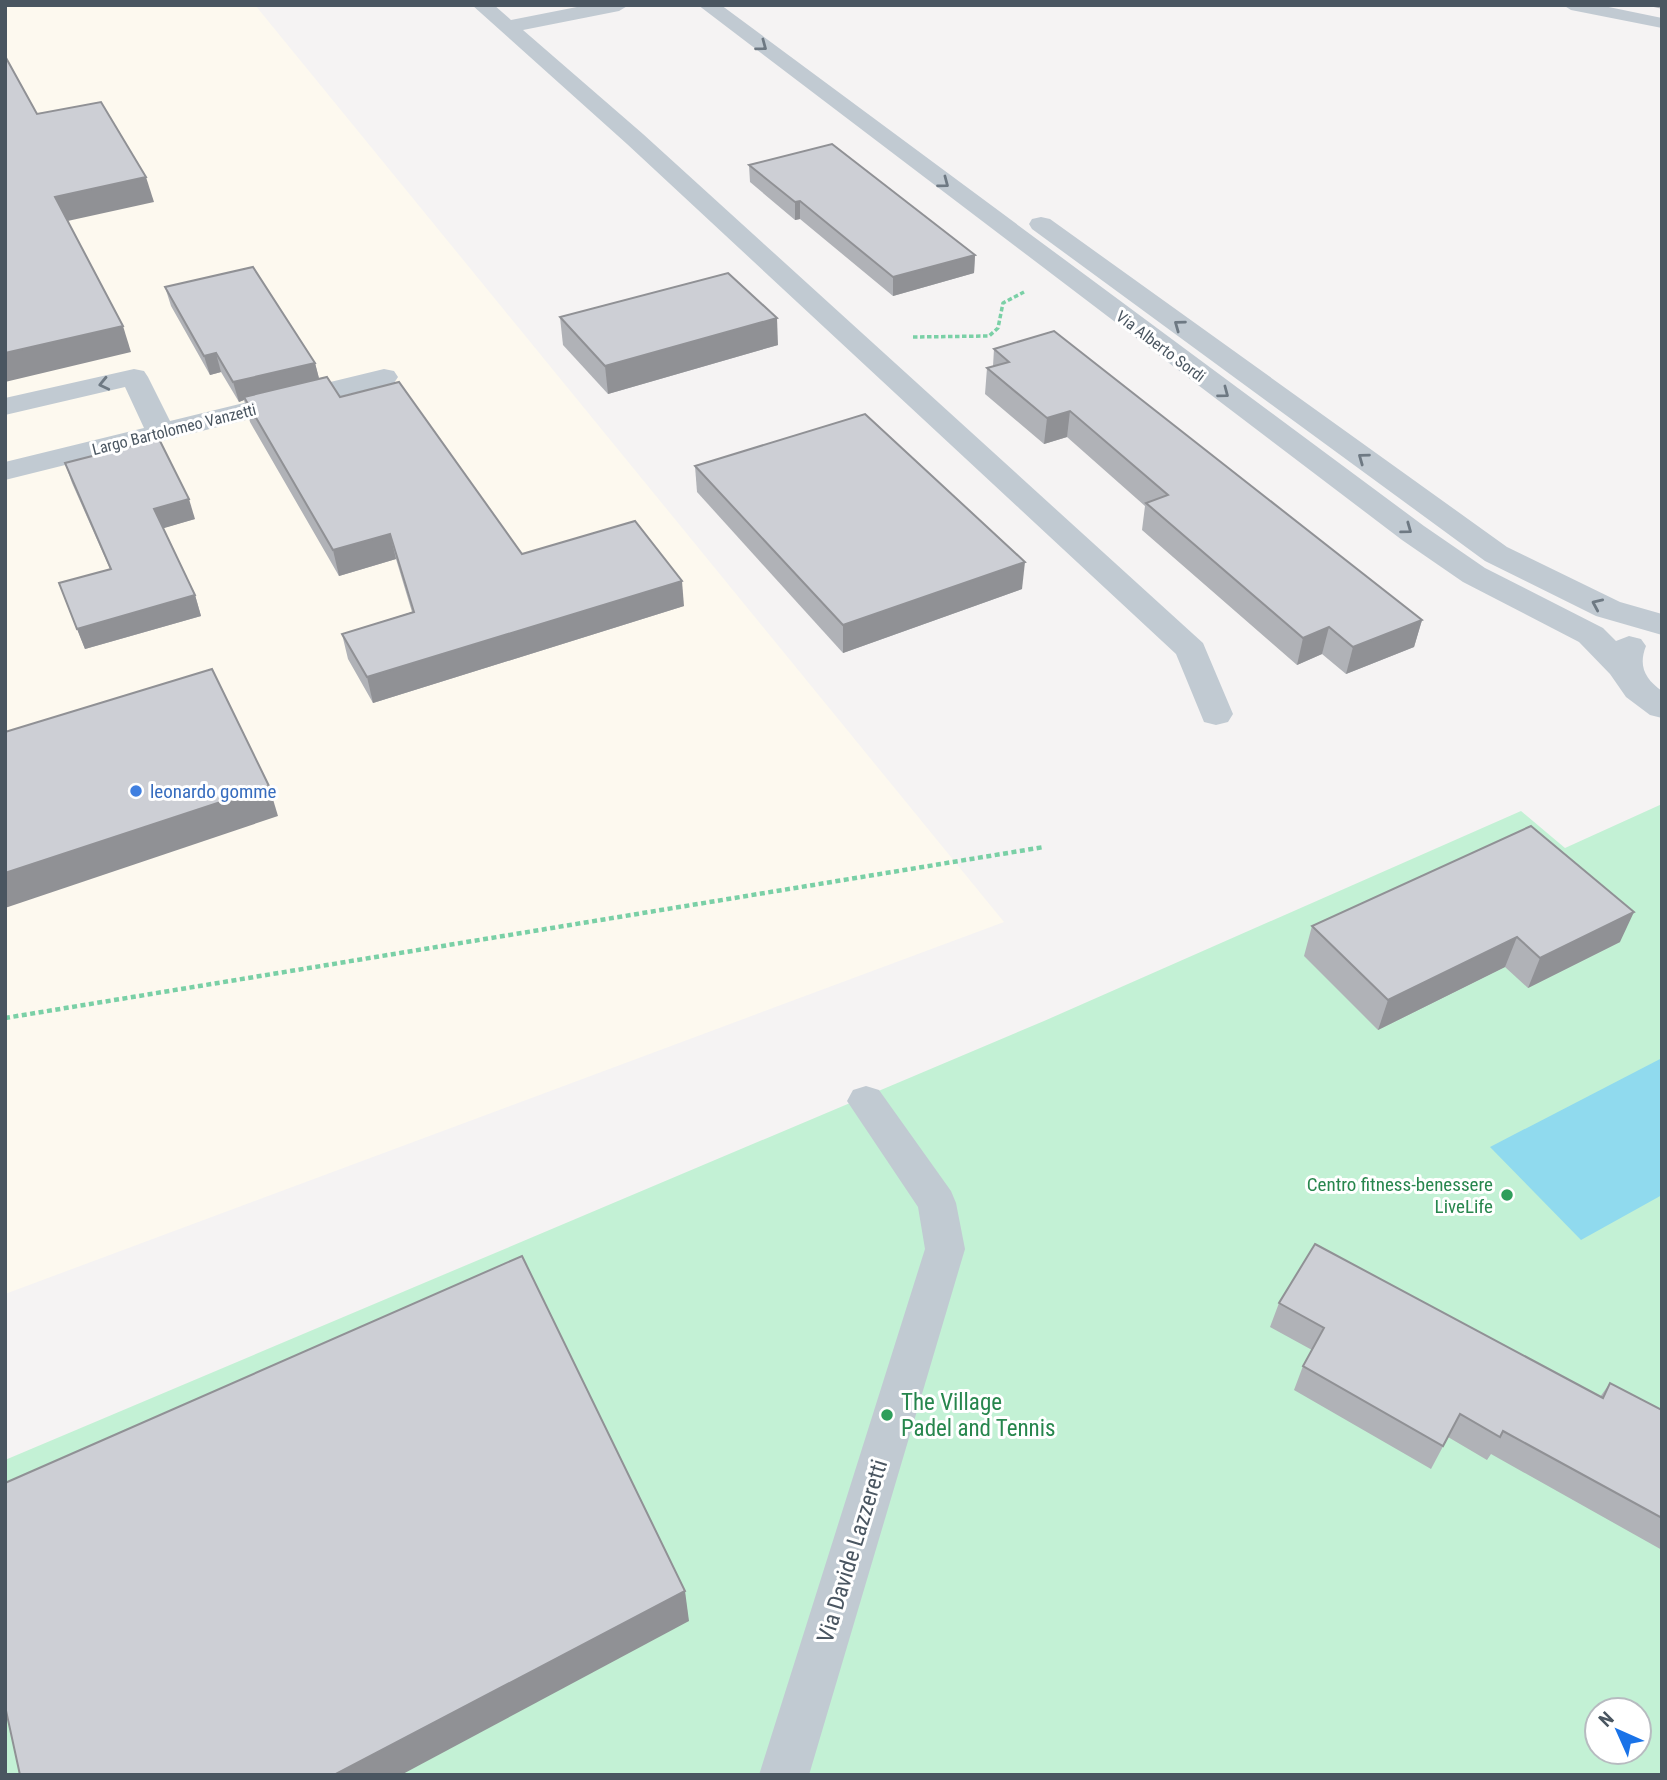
<svg xmlns="http://www.w3.org/2000/svg" width="1667" height="1780" viewBox="0 0 1667 1780" font-family="'Roboto Condensed',sans-serif">
  <style>
    .commercial { fill: #fdf9ef }
    .green { fill: #c3f1d5; fill-rule: evenodd }
    .water { fill: #90daee }
    .lines { fill: none; stroke-linecap: round; stroke-linejoin: round }
    .path-far1 { stroke: #7ad0a6; stroke-width: 3.5; stroke-dasharray: 4.5 2.5; stroke-linecap: butt }
    .path { stroke: #7ad0a6; stroke-width: 4.5; stroke-dasharray: 5 3.5; stroke-linecap: butt }
    .lane { fill: #c1cad2; fill-rule: evenodd }
    .street { fill: #c1cad2; fill-rule: evenodd }
    .rail { stroke: #b5b8bd; stroke-width: 3.5 }
    .wall { fill: #b0b2b7 }
    .shaded-wall { fill: #909195 }
    .building { fill: #cdcfd5; stroke: #909195; stroke-width: 2 }
    .oneway { stroke: #6e7983 }
    .shop-dot { fill: #3f7fe0; stroke: #fff; stroke-width: 2.5 }
    .leisure-dot { fill: #2e9e5b; stroke: #fff; stroke-width: 2.5 }
    .labels { text-anchor: middle; stroke-width: 6; stroke-linejoin: round; paint-order: stroke }
    .far-street-label { font-size: 16px; fill: #4a5661; stroke: #fff }
    .shop-label { font-size: 19px; fill: #366cbe; stroke: #fff; text-anchor: start }
    .leisure-label { font-size: 19px; fill: #27864d; stroke: #fff; text-anchor: end }
    .near-leisure-label { font-size: 23px; fill: #27864d; stroke: #fff; text-anchor: start }
    .near-street-label { font-size: 23px; fill: #4a5661; stroke: #fff }
  </style>
  <rect width="100%" height="100%" fill="#f5f3f3"/>
  <polygon class="commercial" points="5,5 255,5 1004,922 5,1294"/>
  <path class="green" d="M1662 804V1775H5V1460L1044 1021 1521 811 1565 848ZM1597 1710H1639V1752H1597Z"/>
  <polygon class="water" points="1662,1058 1662,1195 1581,1240 1490,1147"/>
  <g class="lines">
    <polyline class="path-far1" points="913,337 989,336 998,328 1003,303 1024,292"/>
    <polyline class="path" points="5,1018 1044,847"/>
    <g class="lane">
      <polygon points="1563,5 1599,5 1662,18 1662,28 1571,10"/>
      <polygon points="866,1086 879,1090 951,1191 956,1203 965,1249 809,1775 759,1775 925,1249 918,1207 847,1101 853,1090"/>
    </g>
    <g class="street">
      <polygon points="472,5 494,5 511,20 587,5 629,5 619,11 523,30 643,134 1203,643 1233,714 1228,722 1216,725 1204,722 1176,654 627,144"/>
      <path d="M698 5H721L1424 526 1485 568 1603 628 1616 641 1629 636 1641 639 1646 646C1638 666 1645 679 1662 691V718L1650 715 1626 697 1610 674 1579 642 1463 582 1402 540Z"/>
      <polygon points="1041,217 1050,219 1507,547 1620,602 1662,614 1662,635 1596,616 1485,561 1032,229 1029,224 1032,219"/>
      <polygon points="134,369 144,371 148,377 170,421 384,369 394,371 398,377 394,383 5,480 5,462 144,428 125,387 5,415 5,398"/>
    </g>
    <polyline class="rail" points="1653,5 1662,7"/>
  </g>
  <g class="wall">
    <polygon points="749,165 975,255 974,273 893,296 800,219 795,220 750,182"/>
    <polygon points="165,287 315,363 319,379 522,554 684,606 373,703 348,659 342,634 412,612 396,559 339,576 250,422 244,400 239,402 221,372 210,375 171,306"/>
    <polygon points="560,317 778,345 608,394 563,345"/>
    <polygon points="994,349 1422,620 1414,647 1346,674 1322,654 1297,665 1142,530 1145,506 1067,437 1044,444 985,394 987,368 993,366"/>
    <polygon points="65,463 195,519 163,528 195,595 201,616 85,649 59,583 110,569 72,483"/>
    <polygon points="695,466 1022,589 843,653 697,492"/>
    <polygon points="1312,926 1620,942 1528,988 1505,967 1378,1030 1304,956"/>
    <polygon points="1279,1303 1600,1397 1610,1383 1662,1410 1662,1550 1491,1454 1487,1460 1448,1437 1431,1469 1294,1390 1303,1366 1312,1350 1270,1327"/>
  </g>
  <g class="shaded-wall">
    <polygon points="146,177 154,202 63,222 55,197"/>
    <polygon points="800,201 800,219 795,220 795,202"/>
    <polygon points="975,255 974,273 893,296 893,277"/>
    <polygon points="777,318 778,345 608,394 605,366"/>
    <polygon points="123,326 131,352 5,382 5,353"/>
    <polygon points="216,353 221,372 210,375 204,356"/>
    <polygon points="315,363 320,382 244,397 244,400 239,402 233,382"/>
    <polygon points="1070,411 1067,437 1044,444 1047,418"/>
    <polygon points="189,499 195,519 161,529 154,509"/>
    <polygon points="390,534 396,559 339,576 333,550"/>
    <polygon points="1025,562 1022,589 843,653 843,625"/>
    <polygon points="682,581 684,606 373,703 367,677"/>
    <polygon points="195,595 201,616 85,649 77,629"/>
    <polygon points="1422,620 1414,647 1346,674 1353,647"/>
    <polygon points="1329,627 1322,654 1297,665 1303,638"/>
    <polygon points="269,786 278,816 5,908 5,873"/>
    <polygon points="1634,912 1620,942 1528,988 1540,958"/>
    <polygon points="1517,937 1505,967 1378,1030 1388,1000"/>
    <polygon points="685,1591 689,1621 401,1775 334,1775"/>
  </g>
  <g class="building">
    <polygon points="5,56 37,114 101,102 146,177 55,197 123,326 5,353"/>
    <polygon points="832,144 975,255 893,277 800,201 795,202 749,165"/>
    <polygon points="253,267 315,363 233,382 216,353 204,356 165,287"/>
    <polygon points="728,273 777,318 605,366 560,317"/>
    <polygon points="1054,331 1422,620 1353,647 1329,627 1303,638 1146,503 1168,495 1070,411 1047,418 987,368 1009,362 994,349"/>
    <polygon points="327,377 340,397 399,382 522,554 635,521 682,581 367,677 342,634 414,612 390,534 333,550 244,397"/>
    <polygon points="865,414 1025,562 843,625 695,466"/>
    <polygon points="159,439 189,499 154,509 195,595 77,629 59,583 111,569 65,463"/>
    <polygon points="212,669 269,786 5,873 5,732"/>
    <polygon points="1531,826 1634,912 1540,958 1517,937 1388,1000 1312,926"/>
    <polygon points="1315,1244 1603,1398 1610,1383 1662,1410 1662,1518 1503,1431 1500,1437 1460,1414 1443,1446 1303,1366 1324,1328 1279,1303"/>
    <polygon points="522,1256 685,1591 334,1775 20,1775 5,1706 5,1483"/>
  </g>
  <defs><path id="oneway-chevron" d="M-2-3.5L2.5 0L-2 3.5" fill="none" stroke-width="1.6" stroke-linecap="round" stroke-linejoin="round" transform="scale(1.75)"/></defs>
  <g class="oneway">
    <use href="#oneway-chevron" transform="translate(762 46) rotate(37)"/>
    <use href="#oneway-chevron" transform="translate(944 183) rotate(37)"/>
    <use href="#oneway-chevron" transform="translate(1179 325) rotate(-144)"/>
    <use href="#oneway-chevron" transform="translate(104 384) rotate(167)"/>
    <use href="#oneway-chevron" transform="translate(1224 393) rotate(37)"/>
    <use href="#oneway-chevron" transform="translate(1363 458) rotate(-144)"/>
    <use href="#oneway-chevron" transform="translate(1407 529) rotate(36)"/>
    <use href="#oneway-chevron" transform="translate(1597 604) rotate(-156)"/>
  </g>
  <circle class="shop-dot" cx="136" cy="791" r="7"/>
  <g class="leisure-dot">
    <circle cx="1507" cy="1195" r="7"/>
    <circle cx="887" cy="1415" r="7"/>
  </g>
  <g class="labels">
    <g class="far-street-label">
      <text transform="translate(1161 346) rotate(37)" y="6">Via Alberto Sordi</text>
      <text transform="translate(174 429) rotate(-14)" y="6">Largo Bartolomeo Vanzetti</text>
    </g>
    <g class="shop-label">
      <text x="150" y="798">leonardo gomme</text>
    </g>
    <g class="leisure-label">
      <text x="1493" y="1191">Centro fitness-benessere<tspan x="1493" dy="22">LiveLife</tspan></text>
    </g>
    <g class="near-leisure-label">
      <text x="901" y="1410">The Village<tspan x="901" dy="26">Padel and Tennis</tspan></text>
    </g>
    <g class="near-street-label">
      <text transform="translate(852 1551) rotate(-73)" y="8">Via Davide Lazzeretti</text>
    </g>
  </g>
  <rect width="1667" height="1780" fill="none" stroke="#4a5661" stroke-width="14"/>
  <g transform="translate(1618 1731) rotate(315)"><circle r="33" fill="#ffffff" stroke="#b7bbc0" stroke-width="2"/>
  <path d="M0-5L12 26L0 18L-12 26Z" fill="#1a73e8"/>
  <text y="-10" font-size="19" font-weight="bold" text-anchor="middle" fill="#4a5661">N</text>
  </g>
</svg>
